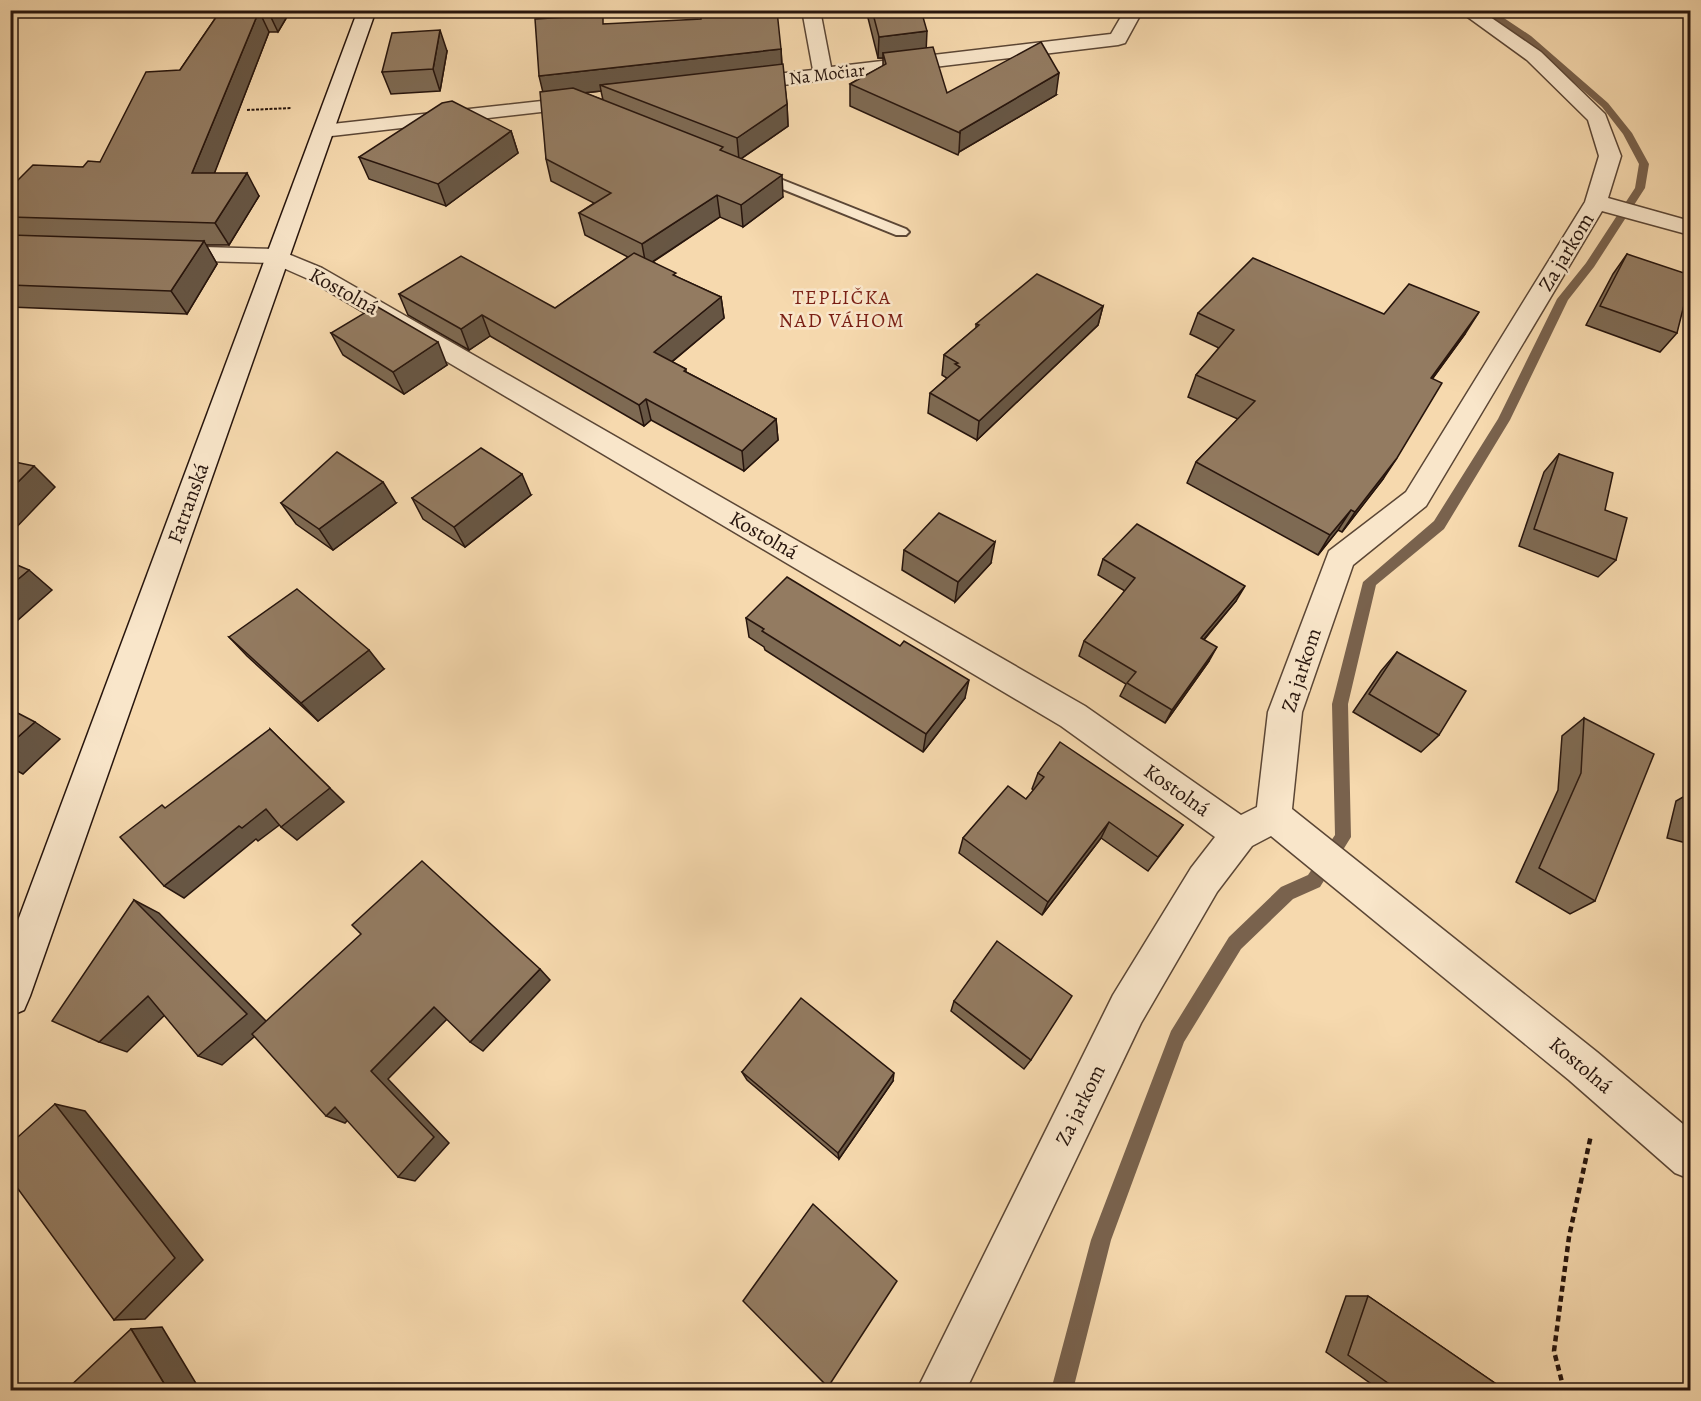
<svg xmlns="http://www.w3.org/2000/svg" width="1701" height="1401" viewBox="0 0 1701 1401" font-family="Alegreya,serif">
  <style>
    .lines { fill: none; stroke-linecap: round; stroke-linejoin: round }
    .stream { fill: #79624d; fill-rule: evenodd }
    .service-casing { stroke: #5b4635; stroke-width: 4 }
    .minor-casing { stroke: #5b4635; stroke-width: 3 }
    .secondary-casing { stroke: #27150d; stroke-width: 3 }
    .path-far1 { stroke: #27150d; stroke-width: 2; stroke-dasharray: 3 1.5; stroke-linecap: butt }
    .path { stroke: #27150d; stroke-width: 4.5; stroke-dasharray: 6 4; stroke-linecap: butt }
    .service { fill: #f9e6ca; fill-rule: evenodd }
    .minor { fill: #f9e6ca; fill-rule: evenodd }
    .secondary { fill: #f9e6ca; fill-rule: evenodd }
    .wall { fill: #7e6a53; stroke: #27150d; stroke-width: 1.5; fill-rule: evenodd }
    .shaded-wall { fill: #675644; stroke: #27150d; stroke-width: 1.5 }
    .building { fill: #937b61; stroke: #27150d; stroke-width: 1.5 }
    .labels { text-anchor: middle; stroke-width: 5; stroke-linejoin: round; paint-order: stroke }
    .far-street-label { font-size: 18px; fill: #27150d; stroke: #f9e6ca }
    .far-quarter-label { font-size: 20px; letter-spacing: 1.5px; fill: #7a1f14; stroke: #f9e6ca }
    .street-label { font-size: 21px; fill: #27150d; stroke: #f9e6ca }
  </style>
  <rect width="100%" height="100%" fill="#f6d9ae"/>
  <filter id="stains"><feTurbulence type="fractalNoise" baseFrequency=".00333" numOctaves="4"/><feColorMatrix values="0 0 0 0 .2 0 0 0 0 .09 0 0 0 0 .02 0 0 0 .5 -.17"/></filter>
  <radialGradient id="worn" r=".72"><stop offset=".6" stop-color="#630" stop-opacity="0"/><stop offset="1" stop-color="#630" stop-opacity=".3"/></radialGradient>
  <g class="lines">
    <polygon class="stream" points="1482,10 1492,10 1531,36 1608,103 1632,133 1649,164 1645,188 1594,267 1568,300 1510,420 1444,529 1376,585 1348,704 1351,837 1320,887 1293,899 1241,949 1184,1042 1111,1240 1073,1390 1051,1390 1091,1240 1171,1031 1229,937 1281,887 1308,875 1335,835 1332,704 1363,582 1434,521 1498,419 1557,299 1586,263 1635,188 1639,164 1623,134 1602,107 1525,40"/>
    <defs>
      <polygon id="service" points="755,169 906,229 909,232 906,235 896,235 750,176 748,173 750,170"/>
      <g id="minor">
        <polygon points="802,10 820,10 831,67 1111,34 1125,10 1143,10 1125,43 1118,45 740,90 733,88 730,84 733,80 740,78 813,70"/>
        <polygon points="1458,10 1480,10 1541,52 1605,114 1621,156 1608,198 1690,221 1690,235 1602,211 1426,506 1353,565 1302,712 1292,809 1597,1052 1690,1130 1690,1179 1675,1173 1569,1080 1271,836 1252,846 1217,892 1141,1023 966,1390 917,1390 1113,995 1191,868 1215,837 1061,726 306,278 272,263 168,260 160,258 156,253 160,248 168,246 276,249 322,268 1085,706 1241,815 1257,807 1268,712 1329,551 1406,492 1585,202 1599,156 1588,120 1527,60"/>
        <polygon points="587,96 594,98 597,102 594,106 323,137 316,135 313,131 316,127 323,125"/>
      </g>
      <polygon id="secondary" points="358,10 376,10 30,996 24,1010 10,1016 10,942"/>
    </defs>
    <use href="#service" class="service-casing"/>
    <use href="#minor" class="minor-casing"/>
    <use href="#secondary" class="secondary-casing"/>
    <polyline class="path-far1" points="247,110 292,108"/>
    <polyline class="path" points="1564,1390 1554,1351 1569,1237 1591,1135"/>
    <use href="#service" class="service"/>
    <use href="#minor" class="minor"/>
    <use href="#secondary" class="secondary"/>
  </g>
  <g class="wall">
    <polygon points="221,10 291,10 278,32 269,32 214,173 259,196 229,245 206,245 217,264 187,314 10,307 10,188 100,162 180,70"/>
    <polygon points="441,10 497,10 497,12 442,15"/>
    <polygon points="866,10 921,10 926,48 947,93 1056,95 959,152 958,155 850,106 850,84 883,66 883,58 878,58"/>
    <path d="M605 24 781 49 782 64 787 104 788 126 741 159 783 197 743 227 720 217 653 262 677 277 721 297 724 318 672 362 686 369V372L776 419 778 440 744 471 651 420 644 426 490 336 469 350 408 315 399 294 555 308 628 257 585 235 579 213 594 203 551 181 546 159 543 92ZM601 91 603 100 584 93Z"/>
    <polygon points="447,51 440,91 391,94 382,72"/>
    <polygon points="511,131 518,153 446,206 369,179 359,157"/>
    <polygon points="1627,254 1677,333 1660,352 1586,325 1613,274"/>
    <polygon points="1103,306 1098,325 977,440 928,413 930,393 947,378 942,375 944,355 976,328 976,324"/>
    <polygon points="1198,313 1384,314 1465,334 1432,379 1383,479 1342,532 1338,530 1318,555 1187,483 1196,462 1238,419 1188,397 1196,375 1219,348 1190,334"/>
    <polygon points="331,333 447,365 404,394 343,355"/>
    <polygon points="1559,454 1605,510 1616,560 1598,577 1519,546 1544,472"/>
    <polygon points="531,495 465,547 423,519 412,498"/>
    <polygon points="281,503 396,503 333,550 296,524"/>
    <polygon points="904,550 991,563 955,602 902,570"/>
    <polygon points="1103,559 1236,601 1204,640 1209,661 1165,723 1120,696 1126,684 1079,656 1084,641 1125,591 1098,575"/>
    <polygon points="746,618 965,698 923,752 765,650 764,647 749,637"/>
    <polygon points="229,637 384,669 318,721 247,656"/>
    <polygon points="1397,652 1439,735 1421,752 1353,712 1381,671"/>
    <polygon points="1584,718 1595,901 1570,914 1516,882 1558,790 1562,736"/>
    <polygon points="1038,773 1183,825 1148,871 1101,838 1042,915 959,853 963,838 1026,799 1034,790 1032,789"/>
    <polygon points="1690,793 1690,844 1667,838 1676,801"/>
    <polygon points="954,1001 1031,1060 1024,1069 951,1011"/>
    <polygon points="742,1072 893,1081 839,1159 747,1080"/>
    <polygon points="1346,1296 1368,1296 1505,1390 1380,1390 1326,1352"/>
  </g>
  <g class="shaded-wall">
    <polygon points="291,10 278,32 268,11"/>
    <polygon points="259,11 269,32 206,195 192,173"/>
    <polygon points="440,30 447,51 440,91 433,69"/>
    <polygon points="927,31 926,53 883,53 883,58 878,58 879,37"/>
    <polygon points="781,49 782,70 600,85 601,91 544,97 539,76"/>
    <polygon points="1059,73 1056,95 959,152 960,133 960,131"/>
    <polygon points="787,104 788,126 739,160 737,138"/>
    <polygon points="511,131 518,153 446,206 438,184"/>
    <polygon points="247,173 259,196 229,245 215,223"/>
    <polygon points="782,175 783,197 743,227 741,205"/>
    <polygon points="717,195 720,217 646,266 642,244"/>
    <polygon points="204,241 217,264 187,314 171,291"/>
    <polygon points="721,297 724,318 658,373 654,352"/>
    <polygon points="1103,306 1098,325 977,440 979,421"/>
    <polygon points="1479,312 1465,334 1417,400 1431,378"/>
    <polygon points="482,315 490,336 469,350 461,329"/>
    <polygon points="438,342 447,365 404,394 393,372"/>
    <polygon points="646,399 651,420 644,426 639,405"/>
    <polygon points="776,419 778,440 744,471 742,451"/>
    <polygon points="1397,458 1383,479 1342,532 1355,512"/>
    <polygon points="34,466 55,487 10,534 10,490"/>
    <polygon points="522,474 531,495 465,547 454,527"/>
    <polygon points="383,482 396,503 333,550 319,529"/>
    <polygon points="1351,510 1338,530 1318,555 1330,535"/>
    <polygon points="995,542 991,563 955,602 958,582"/>
    <polygon points="29,570 52,590 10,627 10,586"/>
    <polygon points="1245,586 1236,601 1193,652 1201,638"/>
    <polygon points="1217,647 1209,661 1165,723 1172,710"/>
    <polygon points="369,650 384,669 318,721 301,703"/>
    <polygon points="969,680 965,698 923,752 926,734"/>
    <polygon points="35,722 60,739 23,774 10,767 10,744"/>
    <polygon points="270,729 344,802 297,840 281,827"/>
    <polygon points="266,809 282,823 258,841 256,839 184,898 164,886 239,826"/>
    <polygon points="1109,822 1101,838 1042,915 1048,902"/>
    <polygon points="134,900 159,913 269,1024 222,1065 198,1056"/>
    <polygon points="540,969 550,980 483,1051 470,1042"/>
    <polygon points="148,996 173,1007 127,1052 99,1042"/>
    <polygon points="434,1007 449,1017 388,1079 449,1143 415,1181 398,1177 371,1071"/>
    <polygon points="894,1073 893,1081 839,1159 838,1153"/>
    <polygon points="55,1104 85,1111 203,1260 145,1319 114,1320"/>
    <polygon points="335,1107 354,1113 345,1123 326,1116"/>
    <polygon points="162,1327 200,1390 168,1390 131,1329"/>
  </g>
  <g class="building">
    <polygon points="221,10 268,10 259,11 192,173 247,173 215,223 10,217 10,188 33,165 83,167 88,161 100,162 146,72 180,70"/>
    <polygon points="700,10 777,11 781,49 539,76 535,19 603,15 603,24 701,19"/>
    <polygon points="872,10 921,10 927,31 879,37"/>
    <polygon points="440,30 433,69 382,72 392,33"/>
    <polygon points="1041,42 1059,73 960,131 960,133 850,84 886,64 883,53 933,47 947,93"/>
    <polygon points="783,64 787,104 737,138 600,85"/>
    <polygon points="573,88 723,147 720,150 782,175 741,205 717,195 642,244 579,213 611,193 546,159 540,92"/>
    <polygon points="452,101 511,131 438,184 359,157 442,103"/>
    <polygon points="10,235 204,241 171,291 10,285"/>
    <polygon points="634,253 676,273 673,275 721,297 654,352 686,369 684,371 776,419 742,451 646,399 639,405 482,315 461,329 399,294 461,256 555,308"/>
    <polygon points="1627,254 1690,275 1690,281 1677,333 1600,306"/>
    <polygon points="1253,258 1384,314 1409,284 1479,312 1431,378 1442,383 1397,458 1355,512 1351,510 1330,535 1196,462 1255,401 1196,375 1234,330 1198,313"/>
    <polygon points="1037,274 1103,306 979,421 930,393 960,367 955,364 958,363 944,355 979,325 976,324"/>
    <polygon points="376,306 438,342 393,372 331,333"/>
    <polygon points="481,448 522,474 454,527 412,498"/>
    <polygon points="337,452 383,482 319,529 281,503"/>
    <polygon points="1559,454 1613,473 1605,510 1627,518 1616,560 1534,529"/>
    <polygon points="10,461 34,466 10,490"/>
    <polygon points="939,513 995,542 958,582 904,550"/>
    <polygon points="1137,524 1245,586 1201,638 1217,647 1172,710 1127,683 1136,672 1084,641 1135,578 1103,559"/>
    <polygon points="10,562 29,570 10,586"/>
    <polygon points="787,577 900,646 904,641 969,680 926,734 762,631 764,629 746,618"/>
    <polygon points="297,589 369,650 301,703 229,637"/>
    <polygon points="1397,652 1466,691 1439,735 1369,694"/>
    <polygon points="10,709 35,722 10,744"/>
    <polygon points="1584,718 1654,754 1595,901 1539,868 1581,773"/>
    <polygon points="270,729 330,788 281,827 266,809 242,828 239,826 164,886 120,837 162,805 165,808"/>
    <polygon points="1060,742 1183,825 1158,857 1109,822 1048,902 963,838 1008,786 1026,799 1044,777 1038,773"/>
    <polygon points="422,861 540,969 470,1042 434,1007 371,1071 434,1137 398,1177 335,1107 326,1116 252,1034 361,934 352,925"/>
    <polygon points="134,900 247,1014 198,1056 148,996 99,1042 52,1021"/>
    <polygon points="997,941 1072,996 1031,1060 954,1001"/>
    <polygon points="801,998 894,1073 838,1153 742,1072"/>
    <polygon points="55,1104 175,1258 114,1320 10,1178 10,1144"/>
    <polygon points="813,1204 897,1281 828,1387 743,1301"/>
    <polygon points="1368,1296 1505,1390 1398,1390 1348,1355"/>
    <polygon points="131,1329 168,1390 66,1390"/>
  </g>
  <g class="labels">
    <g class="far-street-label">
      <text transform="translate(827 74) rotate(-7)" y="6">Na Močiar</text>
    </g>
    <g class="far-quarter-label">
      <text x="842" y="304">TEPLIČKA<tspan x="842" dy="23">NAD VÁHOM</tspan></text>
    </g>
    <g class="street-label">
      <text transform="translate(1566 252) rotate(-59)" y="7">Za jarkom</text>
      <text transform="translate(344 291) rotate(29)" y="7">Kostolná</text>
      <text transform="translate(188 503) rotate(-70)" y="7">Fatranská</text>
      <text transform="translate(764 535) rotate(30)" y="7">Kostolná</text>
      <text transform="translate(1301 670) rotate(-72)" y="7">Za jarkom</text>
      <text transform="translate(1177 790) rotate(35)" y="7">Kostolná</text>
      <text transform="translate(1581 1065) rotate(40)" y="7">Kostolná</text>
      <text transform="translate(1080 1105) rotate(-64)" y="7">Za jarkom</text>
    </g>
  </g>
  <rect width="1701" height="1401" fill="none" stroke="#f6d9ae" stroke-width="36"/>
  <rect x="12" y="12" width="1677" height="1377" fill="none" stroke="#27150d" stroke-width="3"/>
  <rect x="18" y="18" width="1665" height="1365" fill="none" stroke="#27150d" stroke-width="1.5"/>
  <rect width="100%" height="100%" filter="url(#stains)"/>
  <rect width="100%" height="100%" fill="url(#worn)"/>
</svg>
